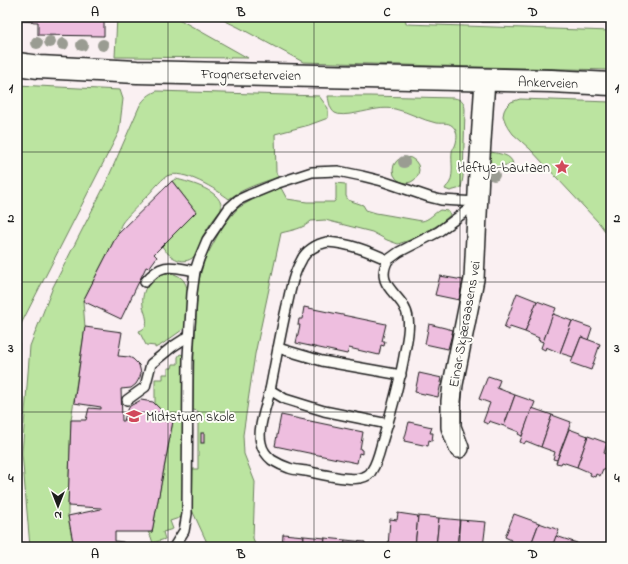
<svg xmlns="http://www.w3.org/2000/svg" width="628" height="564" viewBox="0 0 628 564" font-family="'Indie Flower',sans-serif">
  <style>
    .green { fill: #bbe4a0; stroke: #6c805e }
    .building { fill: #eebedf; stroke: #1c1c1c }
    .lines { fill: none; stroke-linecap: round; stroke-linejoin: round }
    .service-casing { stroke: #1c1c1c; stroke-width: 12 }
    .minor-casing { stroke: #1c1c1c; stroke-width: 22 }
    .secondary-casing { stroke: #1c1c1c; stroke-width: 25 }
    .service { stroke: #fdfcf7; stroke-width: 9 }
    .minor { stroke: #fdfcf7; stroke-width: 19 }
    .secondary { stroke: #fdfcf7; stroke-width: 22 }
    .tree { fill: #9a9c92 }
    .grid { fill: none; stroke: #1c1c1c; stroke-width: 1; stroke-opacity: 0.55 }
    .labels { text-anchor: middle; stroke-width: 4; stroke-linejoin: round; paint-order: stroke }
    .street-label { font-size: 14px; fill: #1c1c1c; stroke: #fdfcf7 }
    .poi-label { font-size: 14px; fill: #1c1c1c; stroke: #fdfcf7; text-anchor: end }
    .neatline { fill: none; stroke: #1c1c1c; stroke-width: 1.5 }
    .grid-label { font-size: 13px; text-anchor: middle; font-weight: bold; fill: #1c1c1c }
  </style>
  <rect width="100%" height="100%" fill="#faf0f2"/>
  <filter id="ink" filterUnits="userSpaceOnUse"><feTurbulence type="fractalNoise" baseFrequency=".025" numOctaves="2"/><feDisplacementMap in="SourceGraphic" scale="8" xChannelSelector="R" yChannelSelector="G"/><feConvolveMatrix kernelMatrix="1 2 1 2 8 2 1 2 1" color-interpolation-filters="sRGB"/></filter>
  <g filter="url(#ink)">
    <g class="green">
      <polygon points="117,17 175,17 248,58 115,57"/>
      <polygon points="217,17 405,17 406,24 611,31 611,70 439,66 303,62 238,27"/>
      <polygon points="17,85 120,90 123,99 119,132 20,326 17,384"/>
      <path d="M157 91 319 96 328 108V118L309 125 275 134 276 172 278 177C261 183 243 188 229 199 217 190 183 168 167 176 161 179 149 195 143 200 137 207 127 216 122 223 120 226 119 231 117 235L83 301 85 327 71 420 68 506V516L74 547H30L22 453 30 346 53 287 105 185 140 105C145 98 149 94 157 91Z"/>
      <path d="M328 96H370L454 98C461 99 465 103 465 110L463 177 461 188 450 191 445 189C446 186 449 185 450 182 454 172 451 162 452 152 453 147 453 150 455 146 457 141 458 134 455 129 450 121 443 124 436 123 422 120 409 112 395 109 390 108 382 108 377 109 368 110 342 118 335 113 330 110 329 102 328 96Z"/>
      <polygon points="520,99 611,102 611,239 599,223 530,149 513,134 506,124 503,116 504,111 506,107 511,102"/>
      <path d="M491 152C499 154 511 154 513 164L488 168Z"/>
      <circle cx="406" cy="170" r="13"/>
      <path d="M176 179C189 182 225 191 221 210 214 218 208 227 203 236 200 242 199 249 196 254 186 268 169 258 162 246L196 212 172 181Z"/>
      <path d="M336 183 345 184 346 185V196L348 200 363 205 366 210 376 213 422 221C429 220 434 213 440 210L448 211 450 214V215L440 224 410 240 398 244 387 240 372 232 325 220 311 221C303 229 292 230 281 233L255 354 243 435 244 454 255 482 253 538 256 547H209L192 510 193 469H198V411L193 410 194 353 196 319 198 284 204 261 222 227 238 208 252 200 281 188 287 199 307 202H334L336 199Z"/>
      <path d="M165 273C196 273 187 304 186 324L185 327 182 330 161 345 155 348V346L146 345 139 331C142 330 145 328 146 325 148 319 144 312 143 306 141 290 149 278 165 273Z"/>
      <path d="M180 354 183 355 184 361 183 515 182 517 170 521 173 529 163 532 165 539 153 543 151 537 148 532H152L173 421H164C163 413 161 409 155 404V379H163V374H168V368H172L173 364H178V357Z"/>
    </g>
    <g class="building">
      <polygon points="17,17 104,17 104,36 38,35 38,22 17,21"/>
      <rect x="482" y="17" width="21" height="5"/>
      <polygon points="172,181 196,212 154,254 157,257 149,268 146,267 121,319 83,301 117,235"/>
      <polygon points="440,276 463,280 459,300 435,295"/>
      <polygon points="517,293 537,301 525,332 510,327 509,330 504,328"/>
      <polygon points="537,301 556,308 543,342 538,340 539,338 525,332"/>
      <polygon points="304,307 386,324 382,341 385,341 384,346 381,345 379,355 349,348 347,354 296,343 300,325 298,325 299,319 302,319"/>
      <polygon points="553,314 572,321 560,353 546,347 545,350 541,348"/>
      <polygon points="572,321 592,328 588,340 581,337 573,357 560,353"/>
      <polygon points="429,324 453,330 448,349 425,344"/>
      <polygon points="85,327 122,332 118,356 129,357 133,359 139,365 141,373 140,377 136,384 131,388 121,389 122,421 124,421 126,413 130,406 141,400 153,402 161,410 163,415 164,421 173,421 152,532 115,532 115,541 123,542 129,547 74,547 68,516 101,509 101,508 68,506 71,420 86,420 89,408 101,409 101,407 74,403"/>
      <polygon points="581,337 600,344 591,370 571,363"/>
      <polygon points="419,373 442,378 438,397 415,392"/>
      <polygon points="488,376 500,380 497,388 515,395 504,426 489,421 488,424 483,422 490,403 479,399"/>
      <polygon points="515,395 535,402 522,436 518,434 519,432 504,426"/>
      <polygon points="532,408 552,415 541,447 526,441 524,444 520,442"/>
      <polygon points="281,415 363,432 360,449 362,450 362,454 359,453 357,463 275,446"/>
      <polygon points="552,415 571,422 557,460 553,459 555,452 541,447"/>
      <polygon points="409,422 432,427 430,433 433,433 432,441 429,440 428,446 404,441"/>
      <polygon points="569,429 588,436 577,467 562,462 561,464 556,463"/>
      <rect x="201" y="433" width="3" height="10"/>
      <polygon points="588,436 607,443 604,453 611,456 611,472 603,469 600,476 596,474 595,477 590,475 591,473 577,467"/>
      <polygon points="398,513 418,516 415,547 388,547 390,519 397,520"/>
      <polygon points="514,514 539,523 530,547 509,547 511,540 505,537"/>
      <polygon points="418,516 439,518 436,547 415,547"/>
      <polygon points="439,518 460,520 457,547 436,547"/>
      <polygon points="460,520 486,522 483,547 457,547"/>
      <polygon points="539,523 559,530 552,547 530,547"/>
      <polygon points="283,534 304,536 303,547 282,547"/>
      <polygon points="304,536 325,538 324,547 303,547"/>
      <polygon points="556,536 577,543 576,547 552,547"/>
      <polygon points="325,538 345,540 344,547 324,547"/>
      <polygon points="345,540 365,542 365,547 344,547"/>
    </g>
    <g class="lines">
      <defs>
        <g id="service">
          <path d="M327 242C351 244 366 250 388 260 373 288 405 294 408 318 410 329 407 340 405 351 400 381 392 410 383 439 380 449 378 461 372 470 370 475 365 477 360 478 348 481 319 474 306 471 301 470 294 470 289 468 283 466 277 463 272 460 267 456 262 449 261 443 257 428 267 405 270 390 276 360 281 330 288 301 291 287 294 273 301 261 305 251 317 244 327 242Z"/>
          <polyline points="388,260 399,252 438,232 477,203"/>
          <path d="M145 282C162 261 173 267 195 271"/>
          <polyline points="278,348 322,361 401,375"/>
          <polyline points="270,390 285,399 324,411 388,424"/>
          <polyline points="127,400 145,387 151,364 172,347 189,336"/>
          <polyline points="174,547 184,531 187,514 188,357 192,293 195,271 199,259 207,240 229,208 238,200 249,195 278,183 312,172 338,171 362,176 382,181 429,197 441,200 478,202"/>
        </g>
        <polyline id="minor" points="459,448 451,427 451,401 453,384 474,279 479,172 485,80"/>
        <polyline id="secondary" points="17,64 39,67 137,72 551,81 611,84"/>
      </defs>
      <use href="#service" class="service-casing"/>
      <use href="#minor" class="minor-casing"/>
      <use href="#secondary" class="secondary-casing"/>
      <use href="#service" class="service"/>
      <use href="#minor" class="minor"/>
      <use href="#secondary" class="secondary"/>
    </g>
    <g class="tree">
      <circle cx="50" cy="42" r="6"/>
      <circle cx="37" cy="43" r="6"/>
      <circle cx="63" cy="44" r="6"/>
      <circle cx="82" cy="45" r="6"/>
      <circle cx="103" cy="45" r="6"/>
      <circle cx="404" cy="162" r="6"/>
      <circle cx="494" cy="175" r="6"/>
    </g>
  </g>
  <path class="grid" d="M168 17V547M314 17V547M460 17V547M17 152H611M17 282H611M17 412H611"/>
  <defs>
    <symbol id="sight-bare" viewBox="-9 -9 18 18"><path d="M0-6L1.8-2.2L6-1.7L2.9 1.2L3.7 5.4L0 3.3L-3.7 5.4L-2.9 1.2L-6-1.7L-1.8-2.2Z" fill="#d1495b" stroke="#fdfcf7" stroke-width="2.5" paint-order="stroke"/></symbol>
    <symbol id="school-bare" viewBox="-9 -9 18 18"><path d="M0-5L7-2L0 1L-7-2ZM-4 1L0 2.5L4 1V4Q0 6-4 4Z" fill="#d1495b" stroke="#fdfcf7" stroke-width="2.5" paint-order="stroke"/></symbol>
  </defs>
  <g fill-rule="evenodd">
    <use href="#sight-bare" x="551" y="156" width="22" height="22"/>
    <use href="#school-bare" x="123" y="405" width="22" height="22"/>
  </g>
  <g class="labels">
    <g class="street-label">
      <text transform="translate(251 74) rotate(1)" y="5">Frognerseterveien</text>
      <text transform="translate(548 82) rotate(2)" y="5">Ankerveien</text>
      <text transform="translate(464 324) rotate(-80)" y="5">Einar Skjæraasens vei</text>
    </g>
    <g class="poi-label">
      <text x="550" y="172">Heftye-bautaen</text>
      <text x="146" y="421" text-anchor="start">Midtstuen skole</text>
    </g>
  </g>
  <rect width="628" height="564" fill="none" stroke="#fdfcf7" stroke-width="44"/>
  <g transform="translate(58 506) rotate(180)" stroke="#fdfcf7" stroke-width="3" paint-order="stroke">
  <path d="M0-3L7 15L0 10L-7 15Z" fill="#1c1c1c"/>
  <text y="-6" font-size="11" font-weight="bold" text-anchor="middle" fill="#1c1c1c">N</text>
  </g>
  <rect x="22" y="22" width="584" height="520" class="neatline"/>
  <g class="grid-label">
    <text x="95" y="16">A</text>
    <text x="241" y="16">B</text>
    <text x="387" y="16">C</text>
    <text x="533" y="16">D</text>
    <text x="11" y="92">1</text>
    <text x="617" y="92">1</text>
    <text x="11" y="222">2</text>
    <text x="617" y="222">2</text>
    <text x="11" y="352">3</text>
    <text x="617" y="352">3</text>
    <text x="11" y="482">4</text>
    <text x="617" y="482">4</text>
    <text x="95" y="558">A</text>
    <text x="241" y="558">B</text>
    <text x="387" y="558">C</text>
    <text x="533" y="558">D</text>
  </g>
</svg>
